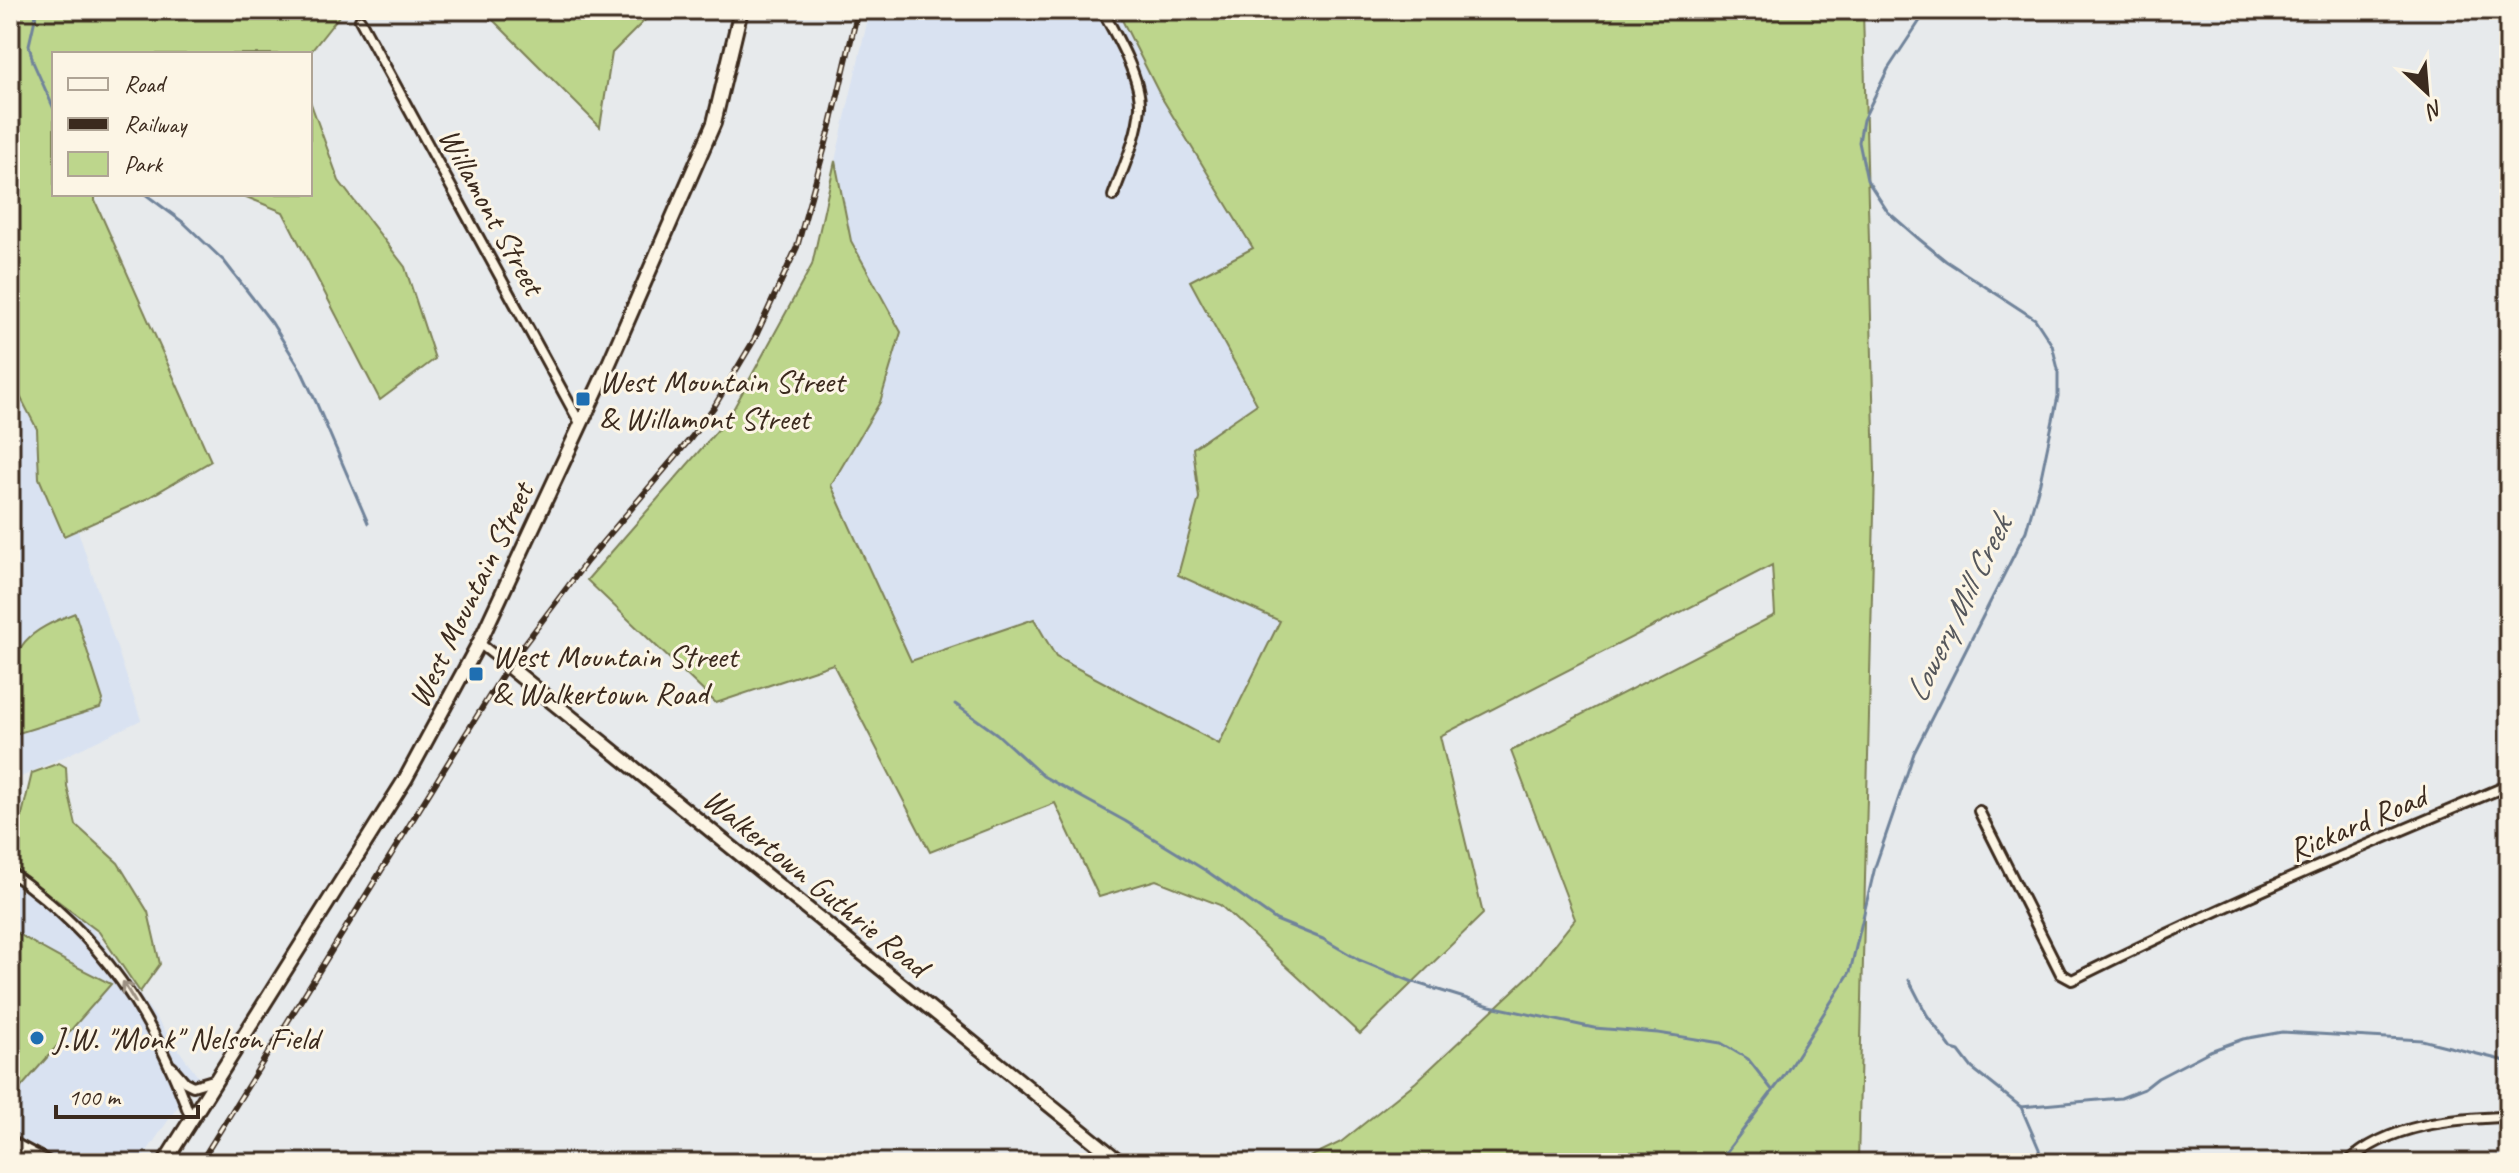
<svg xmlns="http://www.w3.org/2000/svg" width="2519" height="1173" viewBox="0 0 2519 1173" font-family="Caveat,sans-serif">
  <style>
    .built { fill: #d9e2f1 }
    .green { fill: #bdd68c; stroke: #7c8055; stroke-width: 2 }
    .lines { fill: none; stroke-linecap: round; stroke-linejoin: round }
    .stream { stroke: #70839a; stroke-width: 3 }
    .street-casing { stroke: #3b2a1e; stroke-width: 14 }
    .secondary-casing { stroke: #3b2a1e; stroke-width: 18 }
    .street { stroke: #fcf5e5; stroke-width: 8 }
    .secondary { stroke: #fcf5e5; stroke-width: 12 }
    .rail-casing { stroke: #3b2a1e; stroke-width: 6 }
    .rail { stroke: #fcf5e5; stroke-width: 3; stroke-dasharray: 9; stroke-linecap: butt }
    .oneway { stroke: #9c9082 }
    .poi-dot { fill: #1f6fb2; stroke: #fcf5e5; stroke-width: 3 }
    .labels { text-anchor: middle; stroke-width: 6; stroke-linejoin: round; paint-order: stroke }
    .street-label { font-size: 32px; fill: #3b2a1e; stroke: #fcf5e5 }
    .poi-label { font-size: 32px; fill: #3b2a1e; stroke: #fcf5e5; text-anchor: start }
    .water-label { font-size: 34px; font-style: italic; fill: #55575c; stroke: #fcf5e5 }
  </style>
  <rect width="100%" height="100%" fill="#e7eaec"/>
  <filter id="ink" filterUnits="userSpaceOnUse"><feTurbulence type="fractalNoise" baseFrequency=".0125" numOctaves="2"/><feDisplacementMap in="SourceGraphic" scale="16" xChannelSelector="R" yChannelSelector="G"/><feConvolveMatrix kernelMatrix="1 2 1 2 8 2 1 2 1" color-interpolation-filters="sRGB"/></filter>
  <g filter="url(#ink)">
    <g class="built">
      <polygon points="870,10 1117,10 1160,95 1253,249 1190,281 1257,404 1193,448 1199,498 1178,575 1281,620 1219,745 1056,657 1034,619 911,661 831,485 880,402 901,332 851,241 835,161"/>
      <polygon points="10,366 48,441 141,720 19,778 10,812"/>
      <polygon points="10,844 89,924 198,1077 139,1163 68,1163 10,1133"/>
    </g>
    <g class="green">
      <polygon points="10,10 352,10 340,15 309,54 54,54 54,194 95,194 95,201 211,461 146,499 64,536 39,478 37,429 10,377"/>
      <polygon points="483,10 655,10 612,53 600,127"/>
      <polygon points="1117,10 1863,10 1875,472 1858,1163 1297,1163 1341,1142 1416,1082 1532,973 1575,919 1511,751 1775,615 1772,565 1440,736 1483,914 1360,1034 1220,905 1156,880 1099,897 1055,803 930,852 833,664 716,703 587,580 729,417 812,265 835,161 851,241 901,332 880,402 831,485 911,661 1034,619 1056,657 1219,744 1280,621 1178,575 1199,498 1193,448 1257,404 1190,281 1253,248 1160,95"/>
      <polygon points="310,101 339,181 405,267 435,359 380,400 283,212 239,194 310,194"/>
      <path d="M75 613 103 700 100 708 12 735C9 723 10 710 10 697 10 644 28 631 75 613Z"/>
      <polygon points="59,763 66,767 67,786 76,825 118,863 148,912 160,964 140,992 99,932 10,865 32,773"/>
      <path d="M10 928C42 950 77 967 111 984L17 1092 10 1093Z"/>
    </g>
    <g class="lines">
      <g class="stream">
        <polyline points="37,10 29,45 33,62 54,109"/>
        <polyline points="145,194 184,223 224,261 272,323 301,370 316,402 368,523"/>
        <polyline points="955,704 997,734 1043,776 1125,821 1208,872 1276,920 1323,939 1359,960 1413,982 1490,1006 1594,1028 1658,1033 1721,1043 1748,1059 1773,1091"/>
        <polyline points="1909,980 1927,1015 1952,1049 1959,1051 1972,1068 2021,1107 2039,1149 2041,1163"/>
        <polyline points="2021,1107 2121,1098 2144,1089 2158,1078 2210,1051 2243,1039 2282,1032 2422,1040 2509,1062"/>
        <polyline points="1718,1163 1784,1076 1850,972 1875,867 1914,753 2026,531 2040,482 2058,396 2058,369 2052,345 2035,319 1946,261 1919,239 1888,212 1867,180 1859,142 1863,120 1888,69 1927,10"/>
      </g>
      <defs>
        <g id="street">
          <path d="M1102 10C1116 35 1141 78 1140 107 1138 137 1123 168 1113 196"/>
          <polyline points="360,20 581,425"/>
          <polyline points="479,643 508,666"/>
          <path d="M1979 811 2061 974 2072 980C2215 908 2362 847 2509 785"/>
          <path d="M10 872C102 937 153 1014 191 1119"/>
          <polyline points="172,1067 185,1082 193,1086 213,1080"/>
          <path d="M2347 1163C2388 1124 2455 1118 2509 1117"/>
        </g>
        <g id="secondary">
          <polyline points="508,666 1121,1163"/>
          <polyline points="10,1143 47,1163"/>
          <polyline points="164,1163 406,778 479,643 607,368 714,123 741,10"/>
        </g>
      </defs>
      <use href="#street" class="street-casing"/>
      <use href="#secondary" class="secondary-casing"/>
      <use href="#street" class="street"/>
      <use href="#secondary" class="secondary"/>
      <defs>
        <polyline id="rail" points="200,1163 508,666 587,561 691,438 714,407 754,340 797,247 831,125 858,10"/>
      </defs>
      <use href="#rail" class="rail-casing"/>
      <use href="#rail" class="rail"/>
    </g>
    <defs><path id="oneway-shaft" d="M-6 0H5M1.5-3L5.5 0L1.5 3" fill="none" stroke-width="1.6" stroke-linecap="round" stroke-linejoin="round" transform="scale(2)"/></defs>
    <use class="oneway" href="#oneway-shaft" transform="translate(129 992) rotate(-121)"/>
  </g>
  <g class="poi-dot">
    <rect x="575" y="391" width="16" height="16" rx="4"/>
    <rect x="468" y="666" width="16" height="16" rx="4"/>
    <circle cx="37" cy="1038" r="8"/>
  </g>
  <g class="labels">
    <g class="street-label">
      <text transform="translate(492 211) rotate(61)" y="11">Willamont Street</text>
      <text transform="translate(470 595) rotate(-64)" y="11">West Mountain Street</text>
      <text transform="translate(2357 823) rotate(-23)" y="11">Rickard Road</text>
      <text transform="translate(816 882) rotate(39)" y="11">Walkertown Guthrie Road</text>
    </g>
    <g class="poi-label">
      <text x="599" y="392">West Mountain Street<tspan x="599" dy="37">&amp; Willamont Street</tspan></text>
      <text x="492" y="667">West Mountain Street<tspan x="492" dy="37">&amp; Walkertown Road</tspan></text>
      <text x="53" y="1049">J.W. "Monk" Nelson Field</text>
    </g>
    <g class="water-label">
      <text transform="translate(1957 609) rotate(-64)" y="12">Lowery Mill Creek</text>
    </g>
  </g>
  <rect width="2519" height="1173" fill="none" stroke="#fcf5e5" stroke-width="40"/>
  <rect x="20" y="20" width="2479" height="1133" fill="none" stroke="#3b2a1e" stroke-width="3" filter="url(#ink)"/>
  <rect x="52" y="52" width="260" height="144" fill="#fcf5e5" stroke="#afa495" stroke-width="2"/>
  <rect x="68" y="78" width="40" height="12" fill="#fcf5e5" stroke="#afa495" stroke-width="2"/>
  <text x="124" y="92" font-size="24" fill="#3b2a1e">Road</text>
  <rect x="68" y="118" width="40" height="12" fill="#3b2a1e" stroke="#afa495" stroke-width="2"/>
  <text x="124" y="132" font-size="24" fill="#3b2a1e">Railway</text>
  <rect x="68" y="152" width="40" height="24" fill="#bdd68c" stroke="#afa495" stroke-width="2"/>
  <text x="124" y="172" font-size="24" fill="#3b2a1e">Park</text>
  <g transform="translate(2427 92) rotate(154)" stroke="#fcf5e5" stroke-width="6" paint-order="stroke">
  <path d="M0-6L14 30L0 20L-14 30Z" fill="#3b2a1e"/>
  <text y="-12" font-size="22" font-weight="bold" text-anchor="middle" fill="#3b2a1e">N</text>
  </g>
  <path d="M56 1105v12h142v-12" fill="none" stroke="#3b2a1e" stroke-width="4"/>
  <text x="68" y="1105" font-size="24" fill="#3b2a1e" stroke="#fcf5e5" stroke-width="6" paint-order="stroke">100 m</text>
</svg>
